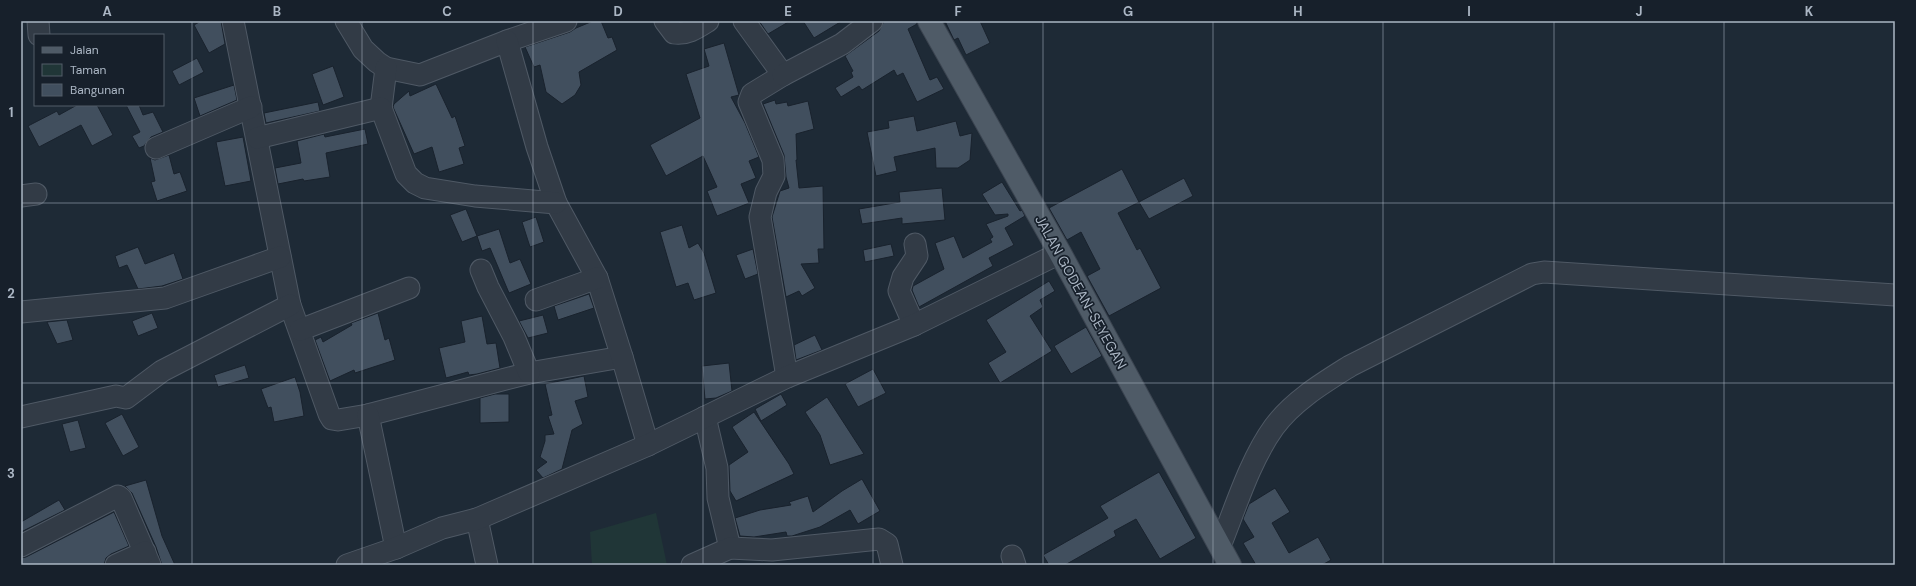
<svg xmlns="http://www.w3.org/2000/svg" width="1916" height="586" viewBox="0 0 1916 586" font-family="'DM Sans',sans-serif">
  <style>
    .green { fill: #203637 }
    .building { fill: #414f5e; stroke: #19222d }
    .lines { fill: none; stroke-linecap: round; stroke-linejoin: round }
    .minor-casing { stroke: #4f5965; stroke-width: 23 }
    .major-casing { stroke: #3b4450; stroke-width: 24 }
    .minor { stroke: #323b46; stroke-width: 21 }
    .major { stroke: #4f5b67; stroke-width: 22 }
    .grid { fill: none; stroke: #abb6c4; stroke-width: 1; stroke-opacity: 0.55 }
    .labels { text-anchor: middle; stroke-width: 3.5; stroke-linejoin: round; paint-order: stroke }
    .street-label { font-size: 14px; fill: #abb6c4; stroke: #17202b }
    .neatline { fill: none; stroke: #abb6c4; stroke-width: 1.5 }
    .grid-label { font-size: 13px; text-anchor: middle; font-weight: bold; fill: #abb6c4 }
  </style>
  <rect width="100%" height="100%" fill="#1e2a36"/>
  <polygon class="green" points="656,513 667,565 592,565 590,532"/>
  <g class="building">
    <polygon points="201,21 221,21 225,44 209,53 194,25"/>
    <polygon points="593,21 601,21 608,38 612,37 617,50 579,72 581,85 575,95 562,104 546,92 540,65 534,67 525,47 570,32 576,28"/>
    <polygon points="759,21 790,21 768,34"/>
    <polygon points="803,21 842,21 814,38"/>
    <polygon points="884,21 917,21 917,24 908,29 930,80 937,77 944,89 917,102 903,73 897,76 894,70 862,90 859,86 841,97 835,88 853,77 851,72 853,71 845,56 879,31"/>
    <polygon points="945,21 980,21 990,43 966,55 958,38 954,40"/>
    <polygon points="724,43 739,95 731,97 745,123 759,157 749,161 756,178 741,184 749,203 717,216 707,191 717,187 703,156 666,176 650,145 700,118 686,74 709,66 704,49"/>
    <polygon points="197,58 204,72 179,85 172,71"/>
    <polygon points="333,66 344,97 323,105 312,74"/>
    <polygon points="436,84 452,118 455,116 465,146 459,148 464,164 439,172 432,147 414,154 393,107 394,104 409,91 410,96"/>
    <polygon points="234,85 237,100 200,116 194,98"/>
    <polygon points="775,100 776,104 787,102 788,106 808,101 814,129 796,134 797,160 796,160 799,188 823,186 824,249 818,249 819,263 801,264 815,288 802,296 799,291 786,297 772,217 780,191 789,188 786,177 784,155 763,104"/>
    <polygon points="318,102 320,111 266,123 264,113"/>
    <polygon points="77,105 97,105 113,135 92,146 81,125 39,147 28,126 57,111 59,115"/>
    <polygon points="126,105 139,105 143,115 153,112 163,132 151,137 144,146 139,148 132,136 140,132"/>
    <polygon points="914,116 917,131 956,121 960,136 972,133 970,160 958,168 936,168 935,148 894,157 897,171 876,176 867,132 889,128 888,121"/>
    <polygon points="365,129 368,144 326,153 330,177 304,181 303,179 278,184 275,168 301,163 297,141 324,134 325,137"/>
    <polygon points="243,137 251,181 225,186 216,142"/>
    <polygon points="169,155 174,174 180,172 187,191 157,201 151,182 155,181 150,158 155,160"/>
    <polygon points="1122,169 1139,202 1118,213 1137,250 1140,248 1161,288 1109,316 1087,276 1100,269 1081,232 1067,240 1049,208"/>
    <polygon points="1184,178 1193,196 1149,219 1139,202"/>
    <polygon points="1002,182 1020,211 1022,210 1025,216 1005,228 1014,245 989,258 993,266 919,307 912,290 913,286 944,269 935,243 954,236 963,258 992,242 990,239 993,237 986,224 1008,216 1008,214 995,215 982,194"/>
    <polygon points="942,188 945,220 902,224 902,218 862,224 859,209 900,202 899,192"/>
    <polygon points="466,209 477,236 462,242 450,215"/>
    <polygon points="536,217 544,242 530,247 522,222"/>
    <polygon points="682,225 689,248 698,243 704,253 716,293 694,300 688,283 676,287 660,232"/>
    <polygon points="499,229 510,263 520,259 531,284 509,293 490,248 482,251 477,236"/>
    <polygon points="891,244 894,256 865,262 863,250"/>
    <polygon points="138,247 145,264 174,253 183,279 162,286 138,289 127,265 119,268 115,256"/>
    <polygon points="753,249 758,274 745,279 736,255"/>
    <polygon points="1049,281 1055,291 1040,300 1043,307 1030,316 1052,351 1000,383 988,363 1006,352 986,320"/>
    <polygon points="589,294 594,308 558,320 554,306"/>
    <polygon points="152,313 158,328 138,336 132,321"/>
    <polygon points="378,313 385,340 389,338 395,360 355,373 354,370 330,381 315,340 321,337 323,342 352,325 351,323"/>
    <polygon points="543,315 548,333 528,338 519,321"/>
    <polygon points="482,316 487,344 496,343 500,368 477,374 469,375 468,372 446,378 439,348 465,342 461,321"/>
    <polygon points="67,320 73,340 57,344 47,322"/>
    <polygon points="1086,327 1102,356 1071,374 1054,346"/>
    <polygon points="815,335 822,350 796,360 794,345"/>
    <polygon points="729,363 732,391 716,398 705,399 702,366"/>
    <polygon points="245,365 249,378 218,387 214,375"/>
    <polygon points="873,369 886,393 858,407 845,384"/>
    <polygon points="584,376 588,397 575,401 583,424 572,430 562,469 543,478 536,470 547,462 540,457 545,441 545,435 554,434 548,416 552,415 545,384"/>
    <polygon points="295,377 300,392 304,416 274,422 271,407 268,408 261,389"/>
    <polygon points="495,394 509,394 509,422 480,423 480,398"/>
    <polygon points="781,394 787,405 761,421 755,409"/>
    <polygon points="827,397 864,454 830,465 820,435 805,412"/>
    <polygon points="754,412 789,464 794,474 736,501 730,491 729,465 748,452 732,427"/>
    <polygon points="122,414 139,447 123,456 105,423"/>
    <polygon points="78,420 86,448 70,452 62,424"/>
    <polygon points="1159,472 1196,538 1160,559 1136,519 1114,531 1116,536 1065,565 1049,565 1043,555 1108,518 1100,506"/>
    <polygon points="862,479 880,511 858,524 850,510 820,527 792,536 787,536 786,532 754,537 740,536 735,518 760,510 791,505 789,502 808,496 813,512 842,491"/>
    <polygon points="146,480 162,536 175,565 162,565 156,547 132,493 125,486"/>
    <polygon points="1275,488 1290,512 1272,523 1289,553 1318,537 1331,560 1322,565 1256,565 1243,543 1254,537 1243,519 1249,504"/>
    <polygon points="59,500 65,510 21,532 21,522"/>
    <polygon points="114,512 129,546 111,554 106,558 104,565 21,565 21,558 26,557"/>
  </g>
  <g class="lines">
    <defs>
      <g id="minor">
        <polyline points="38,21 39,35"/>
        <polyline points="233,21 290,305 329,414 332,419 338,420 368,415 529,373 622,357"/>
        <polyline points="346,21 363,49 377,62 386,68 420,75 507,41 566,21"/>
        <path d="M665 21 674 33C687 35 697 28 708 21"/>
        <polyline points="744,21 783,75 752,94 749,102 773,160 774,176 766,192 760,217 787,377"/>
        <polyline points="507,41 537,147 556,203 597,278 622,357 648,445"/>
        <polyline points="783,75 842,44 872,21"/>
        <polyline points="381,108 386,68"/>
        <polyline points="257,138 381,108 406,174 415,183 425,188 475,196 556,203"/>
        <polyline points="156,148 251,107"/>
        <polyline points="21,196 36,194"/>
        <polyline points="481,270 488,287 514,337 529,373"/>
        <polyline points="536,300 597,278"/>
        <polyline points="21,312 165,298 280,257"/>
        <polyline points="914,325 899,291 903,277 917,256 915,244"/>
        <polyline points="300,330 409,288"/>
        <polyline points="368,415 396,548"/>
        <polyline points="21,417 116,396 126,398 162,371 290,305"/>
        <polyline points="705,417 717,468 718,498 730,548"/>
        <polyline points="477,519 487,565"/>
        <polyline points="21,546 118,496 121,498 150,565"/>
        <path d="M1220 546C1235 509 1250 460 1274 427 1293 401 1323 383 1350 366L1532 274 1544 272 1895 295"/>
        <polyline points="1012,556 1015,565"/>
        <polyline points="116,565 145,552"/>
        <polyline points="347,565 396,548 442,528 477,519 648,445 787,377 914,325 1060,253"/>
        <polyline points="692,565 730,548 772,550 879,539 887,544 892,565"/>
      </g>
      <polyline id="major" points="929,21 1060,253 1230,565"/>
    </defs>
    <use href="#minor" class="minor-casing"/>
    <use href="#major" class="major-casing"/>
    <use href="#minor" class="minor"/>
    <use href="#major" class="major"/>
  </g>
  <path class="grid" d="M192 21V565M362 21V565M533 21V565M703 21V565M873 21V565M1043 21V565M1213 21V565M1383 21V565M1554 21V565M1724 21V565M21 203H1895M21 383H1895"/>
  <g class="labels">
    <g class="street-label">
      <text transform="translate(1081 292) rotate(61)" y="5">JALAN GODEAN-SEYEGAN</text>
    </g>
  </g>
  <rect width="1916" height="586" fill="none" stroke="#17202b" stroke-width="44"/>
  <rect x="34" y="34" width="130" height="72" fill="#17202b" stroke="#525c68"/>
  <rect x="42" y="47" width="20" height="6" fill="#4f5b67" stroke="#525c68"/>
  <text x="70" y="54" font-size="12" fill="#abb6c4">Jalan</text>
  <rect x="42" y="64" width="20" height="12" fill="#203637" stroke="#525c68"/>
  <text x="70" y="74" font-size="12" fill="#abb6c4">Taman</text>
  <rect x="42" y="84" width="20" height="12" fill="#414f5e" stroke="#525c68"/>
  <text x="70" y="94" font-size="12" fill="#abb6c4">Bangunan</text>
  <rect x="22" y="22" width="1872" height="542" class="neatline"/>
  <g class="grid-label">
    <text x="107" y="16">A</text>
    <text x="277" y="16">B</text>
    <text x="447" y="16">C</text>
    <text x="618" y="16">D</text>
    <text x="788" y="16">E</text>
    <text x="958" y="16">F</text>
    <text x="1128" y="16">G</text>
    <text x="1298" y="16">H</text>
    <text x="1469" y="16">I</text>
    <text x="1639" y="16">J</text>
    <text x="1809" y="16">K</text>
    <text x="11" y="117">1</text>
    <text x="11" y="298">2</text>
    <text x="11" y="478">3</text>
  </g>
</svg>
